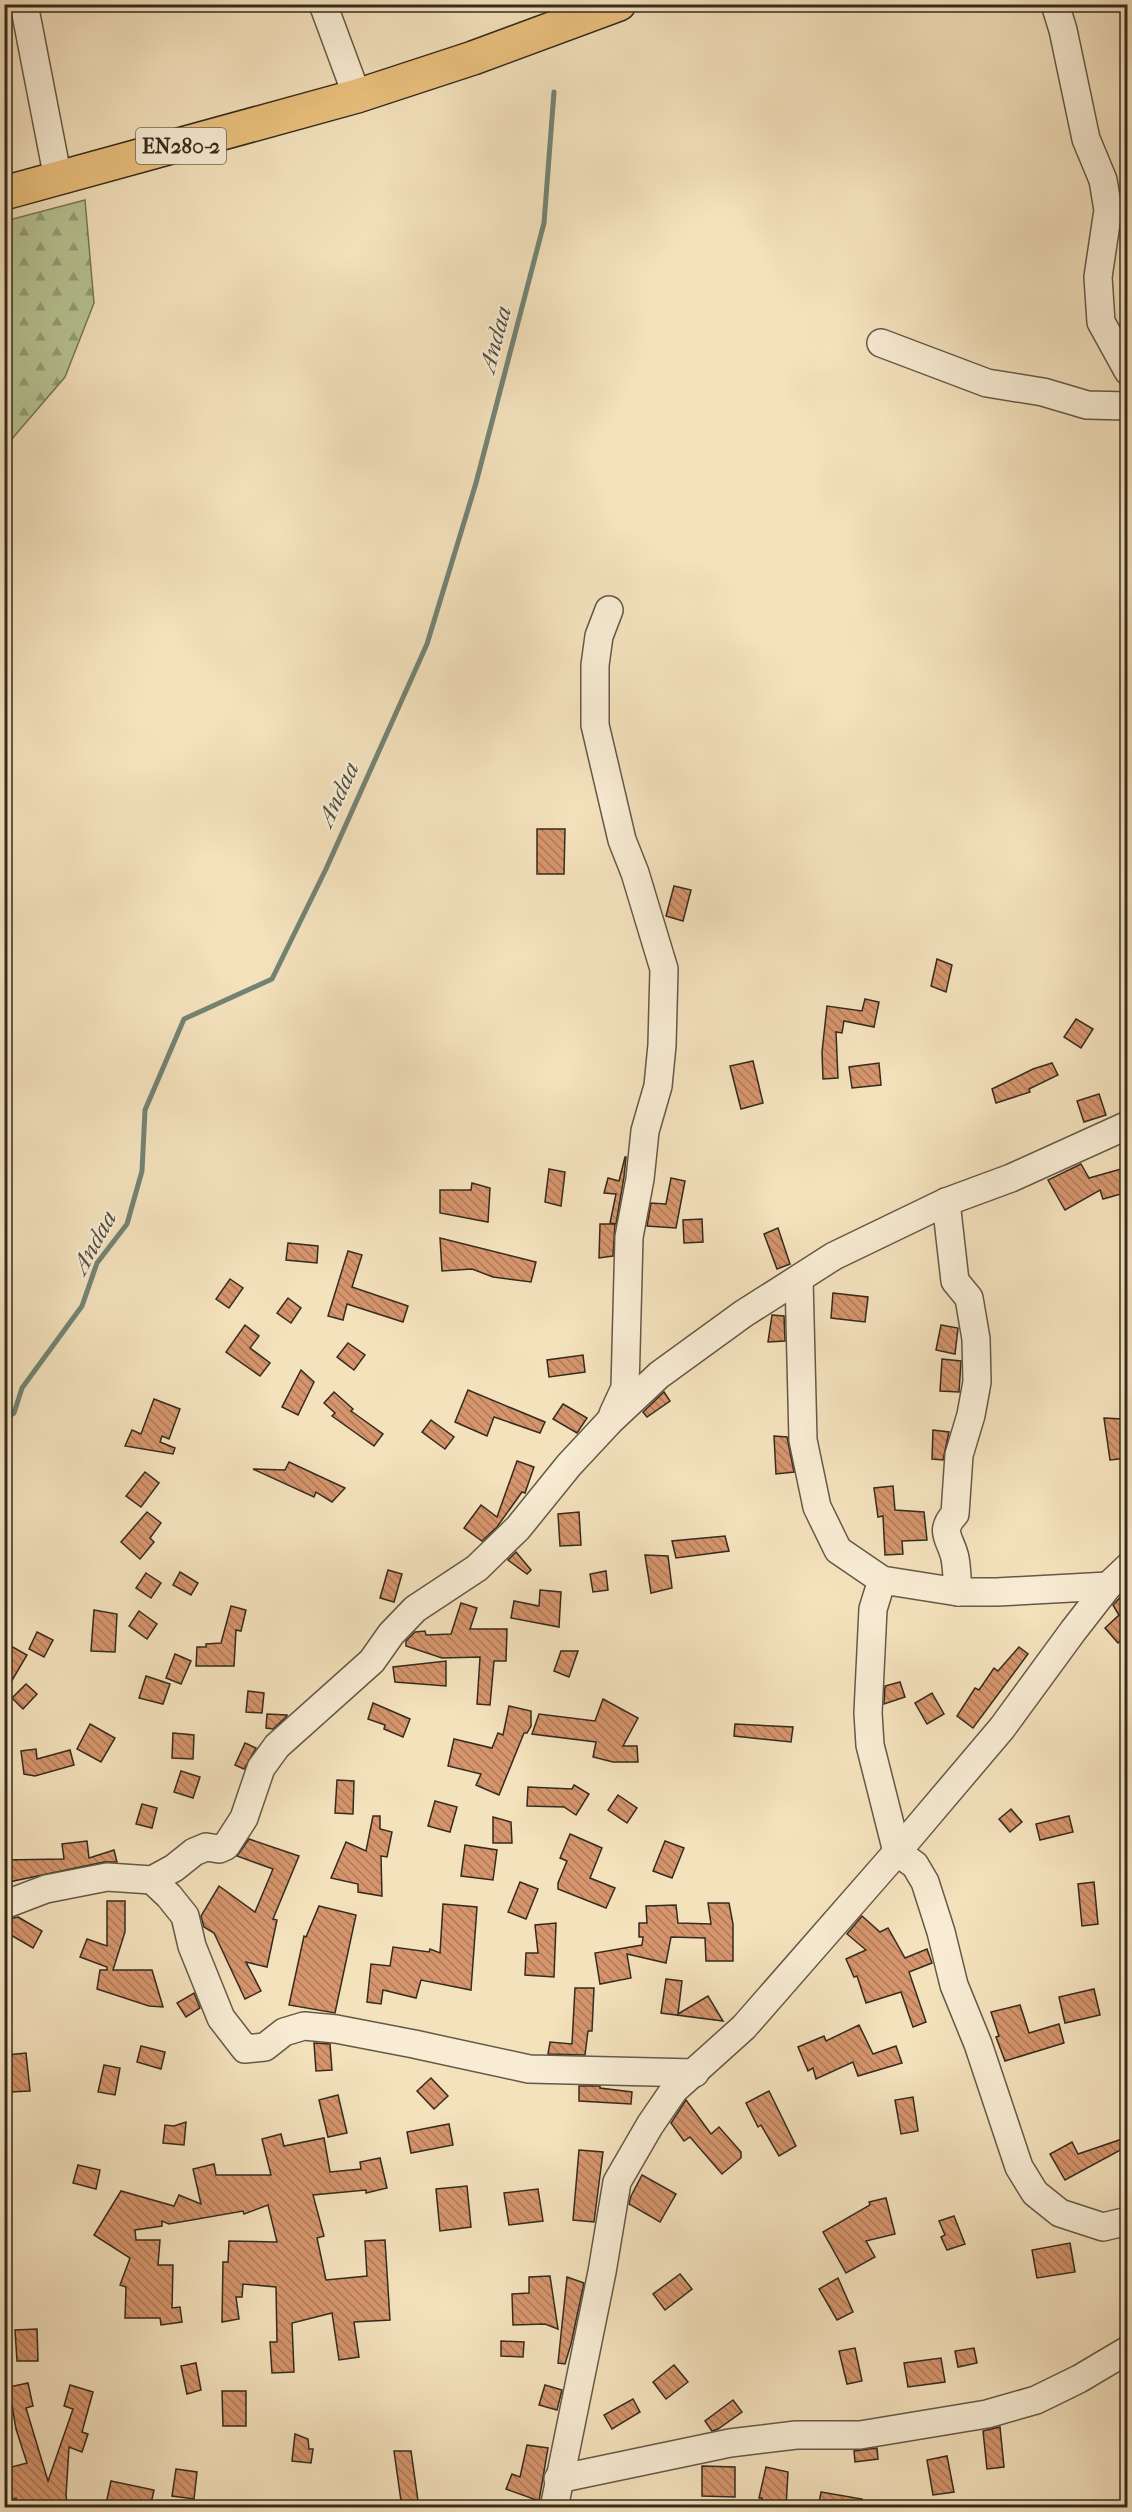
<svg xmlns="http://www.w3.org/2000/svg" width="1132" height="2512" viewBox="0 0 1132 2512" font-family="'IM FELL French Canon',serif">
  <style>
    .forest { fill: url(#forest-firs); stroke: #767859; stroke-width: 1.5 }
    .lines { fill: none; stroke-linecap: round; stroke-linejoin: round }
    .stream { stroke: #738374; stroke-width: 5 }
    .building { fill: url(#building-back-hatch); stroke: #352b1e; stroke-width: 1.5 }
    .minor-casing { stroke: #655946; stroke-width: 30 }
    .major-casing { stroke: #352b1e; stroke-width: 36 }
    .minor { stroke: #f8ecd4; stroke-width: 27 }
    .major { stroke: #eac17e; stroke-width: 33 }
    .labels { text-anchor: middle; stroke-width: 4.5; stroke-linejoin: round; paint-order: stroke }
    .shield { fill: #f8ecd4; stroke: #706555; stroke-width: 1.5 }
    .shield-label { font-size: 21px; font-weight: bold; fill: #352b1e }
    .water-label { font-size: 24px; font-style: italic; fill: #4f5042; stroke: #f8ecd4 }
  </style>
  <defs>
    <pattern id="forest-firs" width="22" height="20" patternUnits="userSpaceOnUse" patternTransform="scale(1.5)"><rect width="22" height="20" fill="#b7c494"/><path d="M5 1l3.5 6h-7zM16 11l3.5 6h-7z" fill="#969f78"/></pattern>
    <pattern id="building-back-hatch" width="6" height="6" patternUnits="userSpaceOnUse" patternTransform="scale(1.5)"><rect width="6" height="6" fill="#d6956d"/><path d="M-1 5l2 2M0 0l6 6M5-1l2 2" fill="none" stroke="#ae7a59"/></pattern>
  </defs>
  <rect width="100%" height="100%" fill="#f4e2bd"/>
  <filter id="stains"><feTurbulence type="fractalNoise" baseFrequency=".00333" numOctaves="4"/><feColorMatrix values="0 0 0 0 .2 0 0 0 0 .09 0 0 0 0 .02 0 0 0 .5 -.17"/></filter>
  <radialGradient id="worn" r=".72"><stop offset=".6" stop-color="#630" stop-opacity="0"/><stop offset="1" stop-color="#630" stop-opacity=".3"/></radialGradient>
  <polygon class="forest" points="85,200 94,303 65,377 5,447 5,221"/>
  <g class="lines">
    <polyline class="stream" points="4,1419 14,1413 22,1388 82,1306 97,1263 127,1224 142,1171 145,1110 184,1019 272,979 326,869 427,644 476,483 544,223 554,92"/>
  </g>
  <g class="building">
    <polygon points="537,829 565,829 564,874 537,874"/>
    <polygon points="674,886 691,890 683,921 666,916"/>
    <polygon points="937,959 952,965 946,992 931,986"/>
    <polygon points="865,999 879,1002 874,1027 844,1021 842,1033 836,1032 838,1078 823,1079 822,1052 827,1006 862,1011"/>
    <polygon points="1076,1019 1093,1029 1081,1048 1064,1037"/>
    <polygon points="753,1061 763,1103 741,1109 730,1066"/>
    <polygon points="879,1063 881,1085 852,1088 849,1067"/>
    <polygon points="1052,1063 1058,1075 1029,1089 1030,1092 996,1103 992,1089 1033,1069"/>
    <polygon points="1099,1094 1106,1115 1084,1122 1077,1101"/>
    <polygon points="625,1157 626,1157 624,1177 616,1224 610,1223 616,1194 604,1193 608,1178 619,1181"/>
    <polygon points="1081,1164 1089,1178 1128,1167 1128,1174 1124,1176 1128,1192 1103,1199 1100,1190 1065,1210 1048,1180"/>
    <polygon points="549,1169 565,1172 561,1206 545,1202"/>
    <polygon points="671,1178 685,1181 676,1228 647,1226 651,1203 666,1204"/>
    <polygon points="472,1183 490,1188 488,1222 440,1213 440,1190 471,1190"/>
    <polygon points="702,1219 703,1242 684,1243 683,1220"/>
    <polygon points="600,1224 615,1224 613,1256 599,1258"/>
    <polygon points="778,1228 790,1264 777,1269 764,1234"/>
    <polygon points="440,1238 536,1262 531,1282 493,1277 472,1269 442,1271"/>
    <polygon points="288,1243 318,1246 317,1263 286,1260"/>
    <polygon points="348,1251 362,1255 352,1287 408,1306 403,1322 347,1304 343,1320 328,1316"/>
    <polygon points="230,1279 243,1288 229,1308 216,1299"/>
    <polygon points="833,1293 868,1297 865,1322 831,1318"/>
    <polygon points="288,1298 301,1308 291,1323 277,1313"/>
    <polygon points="772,1315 784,1316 785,1341 768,1342"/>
    <polygon points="245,1325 259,1336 250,1348 270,1363 260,1376 226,1352"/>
    <polygon points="941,1325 958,1328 955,1354 936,1350"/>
    <polygon points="348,1343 365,1355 354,1370 337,1357"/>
    <polygon points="583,1355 585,1372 549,1377 547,1360"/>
    <polygon points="942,1359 961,1361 959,1392 940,1391"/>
    <polygon points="301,1370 314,1382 298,1415 282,1407"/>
    <polygon points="468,1390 545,1422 540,1433 494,1417 487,1436 455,1422"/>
    <polygon points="334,1392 353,1409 351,1411 383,1434 374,1446 332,1416 335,1413 324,1403"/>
    <polygon points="664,1392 670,1401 647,1417 643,1412"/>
    <polygon points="154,1399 180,1409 169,1439 162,1436 160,1442 175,1448 173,1454 125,1446 132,1430 141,1434"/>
    <polygon points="563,1404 587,1418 577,1433 553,1419"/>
    <polygon points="1104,1418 1122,1419 1128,1458 1110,1460"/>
    <polygon points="431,1420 454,1437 445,1449 422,1432"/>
    <polygon points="933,1430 949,1432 943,1460 932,1459"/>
    <polygon points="774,1436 787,1437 794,1472 776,1474"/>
    <polygon points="517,1461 534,1467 525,1493 522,1492 497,1527 482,1541 464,1528 481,1505 497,1517"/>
    <polygon points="289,1462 345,1488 332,1502 316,1492 314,1497 253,1469 285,1470"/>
    <polygon points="145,1472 159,1483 141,1507 126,1496"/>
    <polygon points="893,1486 895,1510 924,1512 927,1540 902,1541 903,1554 885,1555 883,1516 878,1517 874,1488"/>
    <polygon points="147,1512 161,1523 150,1538 154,1542 140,1559 121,1542"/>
    <polygon points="579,1512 581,1545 560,1546 558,1514"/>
    <polygon points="725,1536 729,1551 676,1558 672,1541"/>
    <polygon points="516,1552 531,1570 527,1574 508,1560"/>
    <polygon points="645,1555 668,1556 672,1588 651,1593"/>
    <polygon points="388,1570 402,1574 394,1602 380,1598"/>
    <polygon points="606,1571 608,1590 593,1592 590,1574"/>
    <polygon points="180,1572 198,1583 191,1595 173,1585"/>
    <polygon points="146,1573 161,1583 151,1598 136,1588"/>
    <polygon points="1128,1589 1128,1635 1118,1643 1105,1628 1119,1615 1113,1605"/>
    <polygon points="540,1590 561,1592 559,1627 511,1618 514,1601 539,1606"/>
    <polygon points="461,1603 477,1608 470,1629 507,1629 506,1661 494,1661 490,1705 477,1704 480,1657 442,1658 406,1646 406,1641 415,1632 425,1631 426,1635 451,1634"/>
    <polygon points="231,1606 246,1610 241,1631 236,1630 234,1666 196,1666 197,1647 206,1647 206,1644 221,1643"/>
    <polygon points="94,1610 117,1614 115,1652 91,1651"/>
    <polygon points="139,1611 157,1624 147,1639 129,1626"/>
    <polygon points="37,1632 53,1640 44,1657 29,1649"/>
    <polygon points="9,1645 27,1655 4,1694 4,1653"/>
    <polygon points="1019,1647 1028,1654 973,1728 957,1716 975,1688 979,1690 994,1668 998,1671"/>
    <polygon points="561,1651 578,1651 569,1677 554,1671"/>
    <polygon points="175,1654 191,1661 181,1684 166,1678"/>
    <polygon points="446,1661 446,1686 395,1682 393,1667"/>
    <polygon points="146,1676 170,1684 163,1704 139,1698"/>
    <polygon points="900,1682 905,1697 884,1704 885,1686"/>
    <polygon points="26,1684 37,1694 23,1709 12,1698"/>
    <polygon points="248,1691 264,1693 262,1713 246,1712"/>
    <polygon points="932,1693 944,1714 927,1724 915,1703"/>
    <polygon points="603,1699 638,1718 623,1746 637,1746 638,1762 613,1762 593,1757 596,1742 532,1734 539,1714 595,1721"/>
    <polygon points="373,1703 410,1719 403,1737 384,1729 385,1725 368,1719"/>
    <polygon points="509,1706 531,1711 531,1726 527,1733 524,1733 499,1795 476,1785 481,1774 448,1766 454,1739 492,1748 498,1733 503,1735"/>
    <polygon points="267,1714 287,1715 287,1716 273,1729 266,1728"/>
    <polygon points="90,1724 115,1738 101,1762 77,1749"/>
    <polygon points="735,1724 793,1727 791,1742 734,1736"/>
    <polygon points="173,1733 194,1735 193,1759 172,1758"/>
    <polygon points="245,1743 256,1748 244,1769 235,1765"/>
    <polygon points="36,1749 37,1759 70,1750 74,1765 35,1776 24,1774 21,1751"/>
    <polygon points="181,1771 200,1777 193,1798 174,1792"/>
    <polygon points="337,1780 354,1781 353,1814 335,1813"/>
    <polygon points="574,1785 589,1794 576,1815 564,1807 527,1806 528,1787 572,1789"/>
    <polygon points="618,1795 637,1808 627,1823 608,1810"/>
    <polygon points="435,1801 457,1807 450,1832 428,1826"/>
    <polygon points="142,1804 157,1808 152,1828 136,1824"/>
    <polygon points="1011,1809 1022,1822 1010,1832 999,1819"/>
    <polygon points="373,1816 380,1816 380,1829 392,1832 387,1857 381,1856 382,1896 358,1892 358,1884 331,1878 346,1842 366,1851"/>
    <polygon points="1069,1816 1073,1832 1040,1840 1036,1824"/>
    <polygon points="493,1817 511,1822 512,1843 493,1843"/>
    <polygon points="570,1834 602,1848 590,1878 615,1888 606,1908 558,1889 558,1883 567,1861 560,1858"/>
    <polygon points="249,1839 299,1856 273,1919 277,1920 267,1967 246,1962 261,1991 245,1999 214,1933 204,1927 201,1916 219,1886 255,1912 273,1869 237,1856"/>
    <polygon points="87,1841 89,1858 114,1850 117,1862 104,1862 4,1883 4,1860 64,1859 62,1844"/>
    <polygon points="665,1841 684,1848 672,1878 653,1871"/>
    <polygon points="465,1845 497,1850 493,1880 461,1876"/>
    <polygon points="520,1882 538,1889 526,1919 508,1912"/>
    <polygon points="1094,1882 1098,1924 1082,1926 1078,1884"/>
    <polygon points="107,1901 125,1901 125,1932 113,1970 152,1970 163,2007 149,2006 97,1989 100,1970 107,1970 107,1967 80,1957 87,1939 107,1946"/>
    <polygon points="708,1903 729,1903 733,1924 733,1961 706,1961 705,1938 671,1937 666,1963 627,1954 631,1978 600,1984 595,1953 642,1945 643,1937 639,1937 639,1923 647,1923 646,1906 676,1905 678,1923 711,1924"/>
    <polygon points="443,1904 477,1907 471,1990 421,1980 416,1998 383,1990 381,2004 367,2002 371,1964 390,1966 393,1947 429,1952 430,1949 440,1953"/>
    <polygon points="319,1906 356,1915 335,2013 289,2005 304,1936 306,1937"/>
    <polygon points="862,1916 880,1932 888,1928 905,1958 927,1949 932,1963 909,1972 926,2022 913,2027 901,1992 866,2003 857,1976 854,1977 846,1959 866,1950 847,1934"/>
    <polygon points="18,1917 42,1931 33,1948 4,1931 4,1920"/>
    <polygon points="556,1923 554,1977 525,1975 526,1953 538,1953 535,1925"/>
    <polygon points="666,1979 682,1981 678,2014 708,1996 723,2021 661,2013"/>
    <polygon points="575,1988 594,1988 592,2031 588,2031 585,2055 548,2054 550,2042 572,2044"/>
    <polygon points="1094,1989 1100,2015 1065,2023 1059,1997"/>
    <polygon points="194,1993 200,2008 186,2017 177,2003"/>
    <polygon points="1020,2005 1029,2033 1059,2024 1064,2043 1005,2061 996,2037 999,2036 991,2012"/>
    <polygon points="859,2025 873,2054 896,2046 902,2063 858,2076 853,2062 816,2079 813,2068 808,2071 798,2047 824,2036 826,2041"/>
    <polygon points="314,2043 330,2044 332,2070 316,2071"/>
    <polygon points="141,2046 165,2052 161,2069 137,2062"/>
    <polygon points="26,2053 30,2091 10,2092 7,2055"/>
    <polygon points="104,2065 120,2068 115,2095 98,2092"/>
    <polygon points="431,2078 448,2096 434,2109 417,2091"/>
    <polygon points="579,2086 600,2086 600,2088 632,2092 631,2104 579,2101"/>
    <polygon points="769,2091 796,2146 779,2156 761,2125 758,2127 746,2103"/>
    <polygon points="338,2095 347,2133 328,2137 319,2100"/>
    <polygon points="913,2097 918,2131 901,2134 895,2100"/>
    <polygon points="686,2100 711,2134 719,2127 741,2152 741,2158 722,2174 690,2137 684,2141 671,2123"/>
    <polygon points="186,2122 184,2145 163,2143 165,2125 174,2126"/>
    <polygon points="449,2124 453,2145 411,2153 407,2132"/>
    <polygon points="281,2134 284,2146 324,2138 330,2172 361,2169 360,2162 380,2158 387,2188 366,2193 366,2190 313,2195 324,2236 317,2238 326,2280 367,2276 365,2241 385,2240 390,2320 354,2322 359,2357 339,2360 332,2313 292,2323 294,2372 272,2373 270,2342 277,2342 276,2287 243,2284 242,2297 236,2297 239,2319 222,2322 223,2262 228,2262 229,2241 277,2242 268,2205 244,2214 243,2211 169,2224 162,2221 162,2226 135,2230 136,2240 160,2240 158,2265 173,2265 172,2308 180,2307 182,2322 161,2325 160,2318 125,2318 126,2287 120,2285 130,2258 94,2235 121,2191 174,2206 179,2195 201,2204 193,2169 214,2164 216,2175 271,2175 262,2139"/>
    <polygon points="1125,2138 1128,2146 1065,2180 1050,2154 1072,2142 1078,2154"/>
    <polygon points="579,2150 603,2152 594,2222 573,2220"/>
    <polygon points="78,2165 100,2170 96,2189 73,2183"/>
    <polygon points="642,2175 676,2194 660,2222 629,2204 631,2196"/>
    <polygon points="467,2186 471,2227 440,2231 436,2189"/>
    <polygon points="538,2189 543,2221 509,2225 504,2193"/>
    <polygon points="886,2198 895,2234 866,2241 875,2257 846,2273 823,2232 870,2205 869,2202"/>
    <polygon points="954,2216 965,2244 947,2250 941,2237 945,2235 939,2221"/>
    <polygon points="1070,2243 1075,2272 1037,2278 1032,2250"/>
    <polygon points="680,2274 692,2289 665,2310 653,2294"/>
    <polygon points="550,2276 558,2329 545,2324 513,2325 512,2294 529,2293 529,2277"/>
    <polygon points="567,2277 584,2283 571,2344 565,2364 558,2363"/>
    <polygon points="838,2278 853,2312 837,2320 819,2289"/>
    <polygon points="37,2329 38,2361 17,2361 15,2330"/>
    <polygon points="501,2341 524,2342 523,2357 501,2356"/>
    <polygon points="855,2348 862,2381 847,2384 839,2351"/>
    <polygon points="974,2348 977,2363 958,2367 955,2351"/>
    <polygon points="941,2358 945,2382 908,2387 904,2363"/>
    <polygon points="196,2363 201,2390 187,2394 181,2366"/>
    <polygon points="674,2365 688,2382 666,2399 653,2382"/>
    <polygon points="28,2383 33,2406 26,2408 48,2481 73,2409 64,2406 70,2385 93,2392 82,2432 88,2434 82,2452 69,2447 66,2496 68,2508 18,2508 16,2498 4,2504 4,2469 27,2463 16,2429 9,2387"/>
    <polygon points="545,2385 562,2390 557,2410 539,2405"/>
    <polygon points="222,2391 246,2391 246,2426 223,2426"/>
    <polygon points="633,2399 640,2412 612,2429 604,2415"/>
    <polygon points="733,2400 742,2412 718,2429 712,2431 705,2421"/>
    <polygon points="1000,2427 1004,2467 987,2469 983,2431"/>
    <polygon points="295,2434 308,2439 309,2449 313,2449 311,2463 292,2461"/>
    <polygon points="527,2445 548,2448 539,2501 506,2489 512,2474 520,2477"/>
    <polygon points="877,2448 878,2459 855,2462 854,2451"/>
    <polygon points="394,2451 411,2451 419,2508 402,2508"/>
    <polygon points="947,2456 954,2492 933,2495 927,2460"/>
    <polygon points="702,2466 735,2467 735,2497 702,2496"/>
    <polygon points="766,2467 788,2472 786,2508 760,2508 762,2498 759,2498"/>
    <polygon points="176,2469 197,2472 194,2499 172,2496"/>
    <polygon points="111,2481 154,2490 150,2508 123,2508 106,2504"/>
    <polygon points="821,2492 862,2499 861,2508 818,2508"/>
  </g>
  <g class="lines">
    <defs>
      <g id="minor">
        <polyline points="24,4 58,179"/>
        <polyline points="323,4 357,96"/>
        <polyline points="1055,4 1063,30 1086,139 1103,180 1108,210 1098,277 1101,322 1128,371"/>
        <polyline points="881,343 987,383 1043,392 1087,405 1128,406"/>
        <polyline points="609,610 599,636 595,665 595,725 622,840 635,873 664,969 662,1045 658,1086 645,1131 640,1179 629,1237 625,1388 613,1414"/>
        <path d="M946 1202 955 1281 969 1298 976 1339 977 1382 971 1415 959 1455 955 1514C938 1532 951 1539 955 1558 957 1569 957 1581 958 1592"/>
        <polyline points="799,1279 803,1440 817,1507 838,1550 882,1580 958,1592 997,1592 1108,1586"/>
        <polyline points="882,1580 873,1609 868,1713 870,1745 897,1852 915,1865 925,1882 941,1932 954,1985 978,2044 1019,2167 1035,2193 1060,2213 1103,2227 1128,2221"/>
        <polyline points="152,1880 169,1896 185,1916 192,1946 221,2018 245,2049 265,2047 284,2032 304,2026 336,2029 414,2044 529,2069 695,2073"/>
        <polyline points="4,1905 46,1889 107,1877 152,1880 174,1868 194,1852 206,1847 219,1849 226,1846 244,1818 261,1768 277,1746 372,1661 391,1634 415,1609 477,1568 518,1528 569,1465 610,1421 659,1375 743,1314 834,1256 946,1202 1011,1178 1128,1125"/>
        <polyline points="558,2479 730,2443 796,2435 860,2435 987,2414 1036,2400 1079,2379 1128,2350"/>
        <polyline points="554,2508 602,2272 617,2182 650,2125 674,2090 744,2027 897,1852 1002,1728 1073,1631 1108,1586 1128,1567"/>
      </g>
      <polyline id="major" points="4,193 357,96 473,58 619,4"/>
    </defs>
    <use href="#minor" class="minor-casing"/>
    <use href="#major" class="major-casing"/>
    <use href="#minor" class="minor"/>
    <use href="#major" class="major"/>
  </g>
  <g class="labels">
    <rect class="shield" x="136" y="128" width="90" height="36" rx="4.5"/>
    <g class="shield-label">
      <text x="181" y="153">EN280-2</text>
    </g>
    <g class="water-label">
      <text transform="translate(495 339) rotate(-75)" y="8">Andaa</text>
      <text transform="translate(338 794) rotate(-65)" y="8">Andaa</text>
      <text transform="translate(94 1242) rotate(-61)" y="8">Andaa</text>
    </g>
  </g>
  <rect width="1132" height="2512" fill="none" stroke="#f4e2bd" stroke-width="24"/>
  <rect x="6" y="6" width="1120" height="2500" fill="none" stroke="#352b1e" stroke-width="3"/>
  <rect x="12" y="12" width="1108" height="2488" fill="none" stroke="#352b1e" stroke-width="1.5"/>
  <rect width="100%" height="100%" filter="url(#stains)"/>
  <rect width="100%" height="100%" fill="url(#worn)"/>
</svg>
